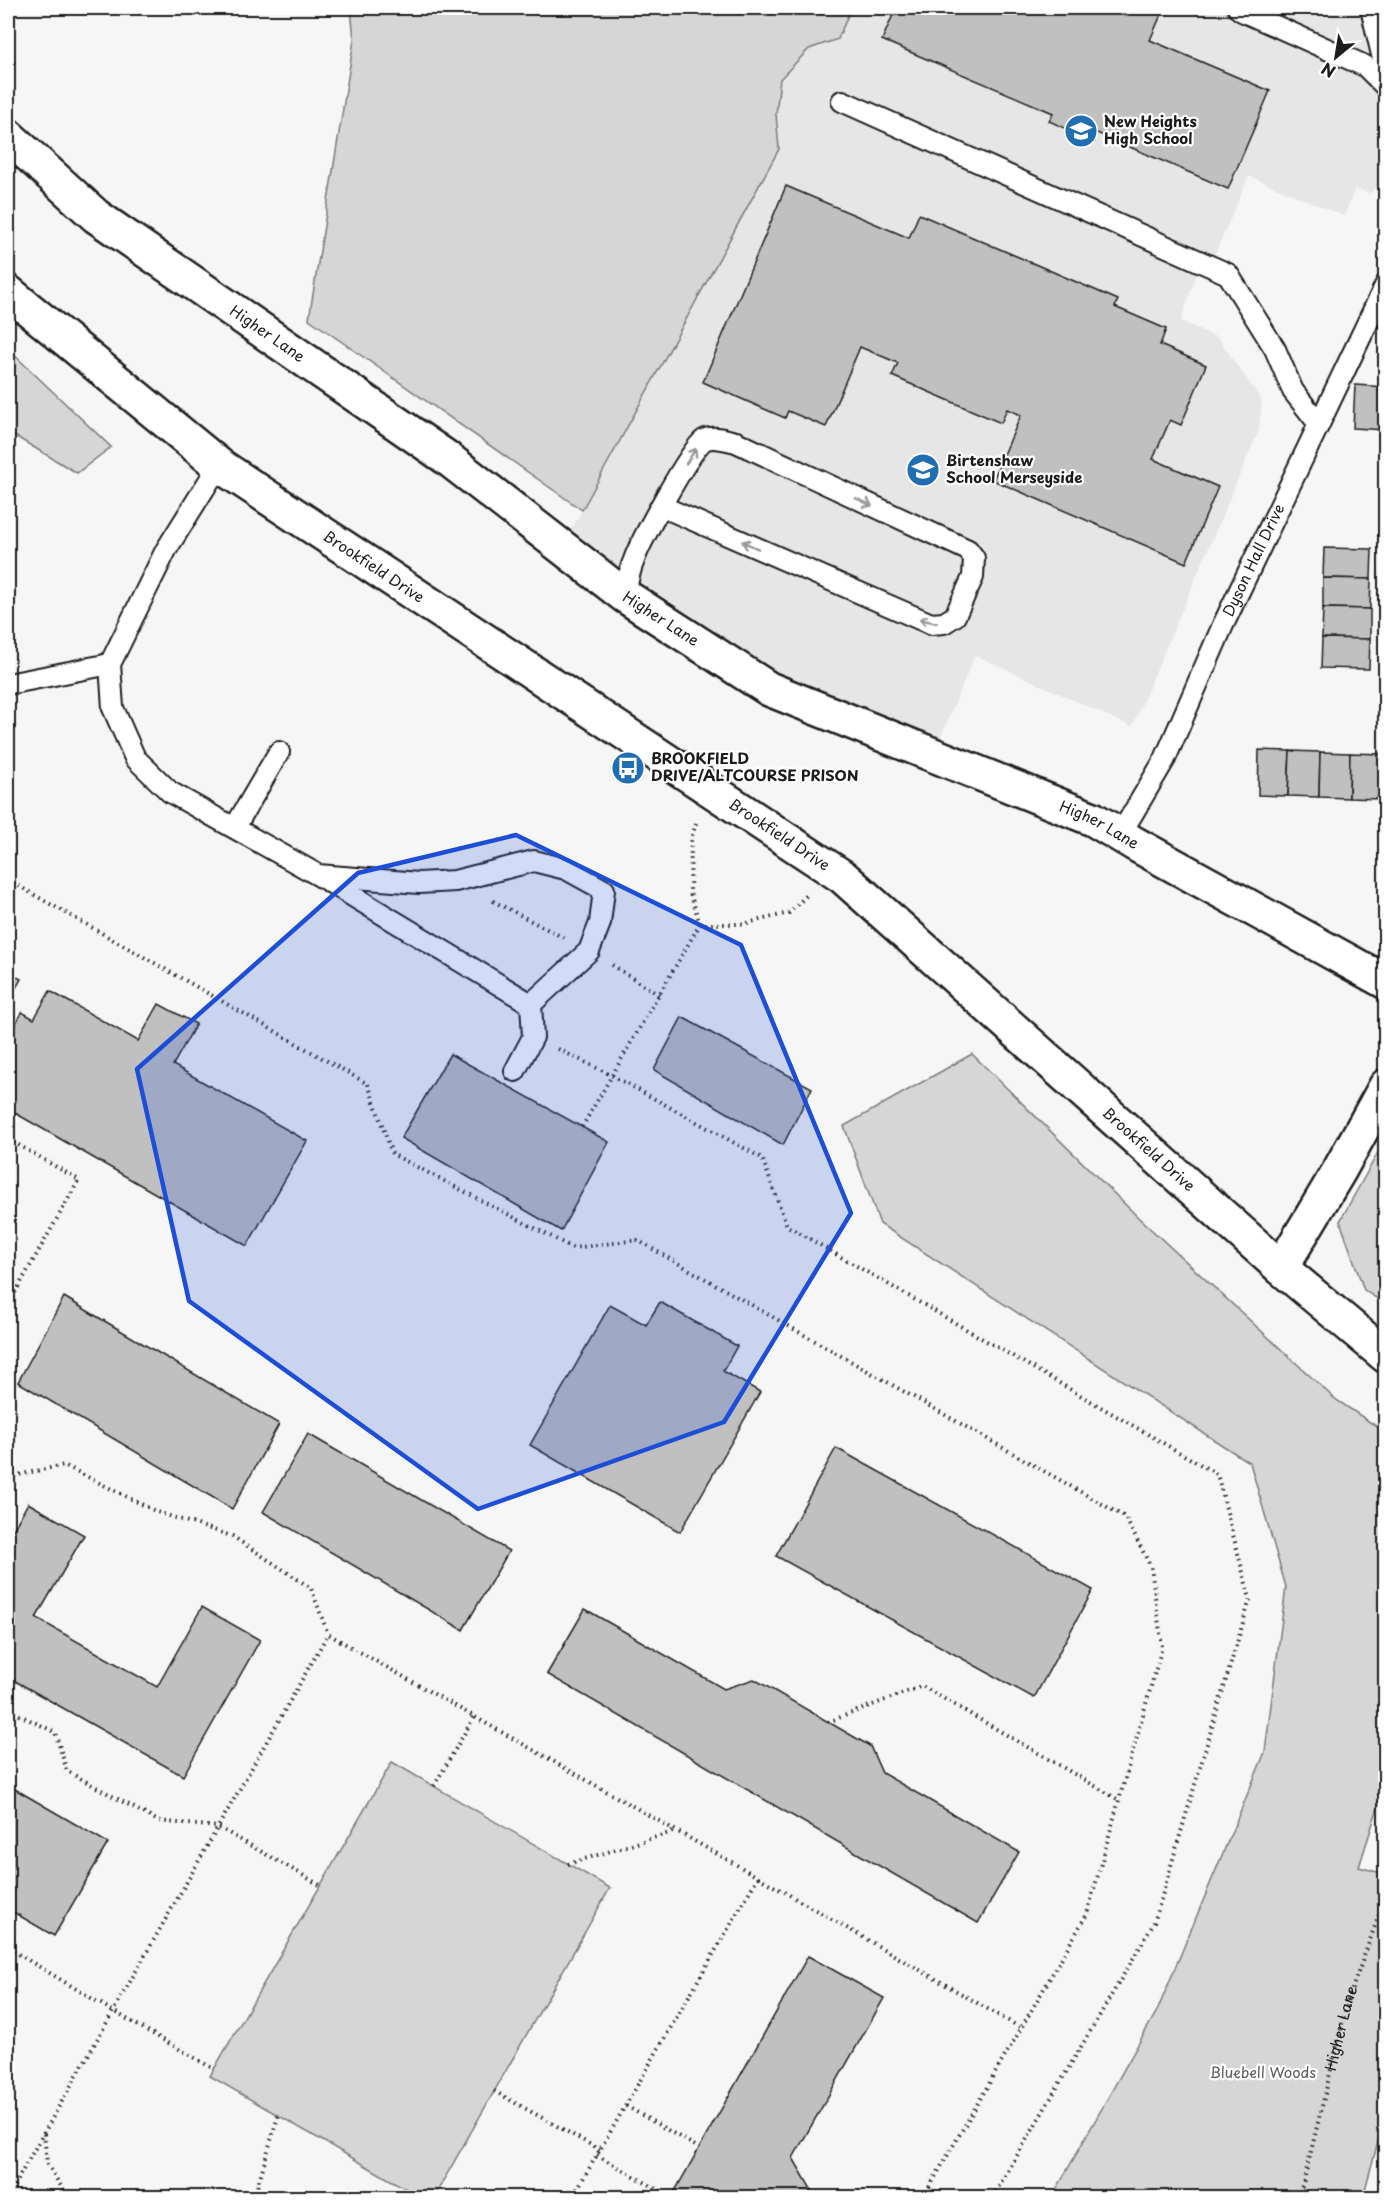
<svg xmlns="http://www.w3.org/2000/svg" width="1393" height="2205" viewBox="0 0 1393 2205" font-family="'Playpen Sans',sans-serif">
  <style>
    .built { fill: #e6e6e6 }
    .green { fill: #d6d6d6; stroke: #797979; stroke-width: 1.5 }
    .building { fill: #c0c0c0; stroke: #1c1c1c; stroke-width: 1.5 }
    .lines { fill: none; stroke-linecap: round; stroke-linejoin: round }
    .service-casing { stroke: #1c1c1c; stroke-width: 24 }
    .minor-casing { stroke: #1c1c1c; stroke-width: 38 }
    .tertiary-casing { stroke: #1c1c1c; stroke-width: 38 }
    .path { stroke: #1c1c1c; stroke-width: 4; stroke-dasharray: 1.5 4.5; stroke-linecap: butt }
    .service { stroke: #fff; stroke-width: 20 }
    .minor { stroke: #fff; stroke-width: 33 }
    .tertiary { stroke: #fff; stroke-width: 33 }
    .oneway { stroke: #999 }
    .marked { fill: #1d4ed8; fill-opacity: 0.2; stroke: #1d4ed8; stroke-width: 4.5; stroke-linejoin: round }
    .labels { text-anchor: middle; stroke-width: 4.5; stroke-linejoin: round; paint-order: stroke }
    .poi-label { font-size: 15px; font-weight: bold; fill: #1c1c1c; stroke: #fff; text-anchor: start }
    .street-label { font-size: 15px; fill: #1c1c1c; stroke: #fff }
    .park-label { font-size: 15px; fill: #5d5d5d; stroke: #fff }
  </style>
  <rect width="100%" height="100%" fill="#f6f6f6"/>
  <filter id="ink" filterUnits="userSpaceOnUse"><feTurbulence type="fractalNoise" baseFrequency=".0167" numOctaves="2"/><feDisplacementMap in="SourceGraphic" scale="12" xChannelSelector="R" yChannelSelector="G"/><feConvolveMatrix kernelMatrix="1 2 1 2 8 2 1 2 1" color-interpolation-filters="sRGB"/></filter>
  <g filter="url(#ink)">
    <polygon class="built" points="851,8 1385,8 1385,180 1370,193 1355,189 1344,216 1249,176 1215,254 1205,263 1195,278 1181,321 1218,338 1262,401 1259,430 1132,727 975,655 939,741 780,675 630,575 570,532 779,149 776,114 780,79 809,49 838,39"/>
    <g class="green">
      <polygon points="351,8 851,8 838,39 809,49 780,79 776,114 779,149 582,510 309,319 354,40"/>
      <polygon points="8,349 111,447 77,473 8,432"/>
      <polygon points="972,1054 1141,1220 1335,1399 1385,1432 1385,1785 1359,1867 1385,1874 1385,2116 1363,2197 1052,2197 1158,2009 1265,1752 1286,1587 1250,1463 880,1224 844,1126"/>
      <polygon points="1385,1140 1386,1304 1385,1304 1364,1290 1340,1221"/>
      <polygon points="392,1762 610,1888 434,2197 420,2197 210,2076"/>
    </g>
    <g class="building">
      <polygon points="896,8 1164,8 1150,40 1270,91 1228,189 1083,127 1080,135 1049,121 1053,113 882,40"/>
      <polygon points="786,186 909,238 919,214 1118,300 1115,307 1166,329 1160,345 1206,365 1181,425 1170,420 1153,459 1218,487 1186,563 993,480 1021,415 1007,409 1001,423 892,376 898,363 860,347 826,427 788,411 785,418 703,382"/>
      <polygon points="1355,385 1386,387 1386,430 1353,428"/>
      <polygon points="1324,548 1372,549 1371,579 1323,578"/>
      <polygon points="1323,578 1371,579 1370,609 1323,608"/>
      <polygon points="1323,608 1370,609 1370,639 1322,638"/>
      <polygon points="1322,638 1370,639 1369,669 1321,668"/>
      <polygon points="1259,750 1290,751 1288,796 1258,795"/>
      <polygon points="1290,751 1320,752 1319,797 1288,796"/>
      <polygon points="1320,752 1350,753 1349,798 1319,797"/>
      <polygon points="1350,753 1381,754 1379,799 1349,798"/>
      <polygon points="1381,754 1386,754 1386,799 1379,799"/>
      <polygon points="8,972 21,979 8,1002"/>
      <polygon points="50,991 138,1041 159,1004 196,1024 173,1065 307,1141 247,1246 8,1109 9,1076 8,1038 22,1012 34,1019"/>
      <polygon points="682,1017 812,1088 783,1145 654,1070"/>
      <polygon points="450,1054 609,1142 561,1231 401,1138"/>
      <polygon points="64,1297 279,1424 232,1509 18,1382"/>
      <polygon points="660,1302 737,1346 723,1371 760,1392 680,1532 530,1445 610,1305 646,1325"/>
      <polygon points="308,1434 509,1551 463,1630 263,1512"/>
      <polygon points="836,1448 1093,1590 1034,1698 776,1556"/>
      <polygon points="28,1503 84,1535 36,1618 157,1687 202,1607 260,1640 183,1776 8,1677 8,1539"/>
      <polygon points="585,1609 724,1689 754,1679 870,1746 882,1773 1019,1852 978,1923 547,1674"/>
      <polygon points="8,1785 108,1843 54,1936 8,1909"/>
      <polygon points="808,1956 884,1998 793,2158 811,2189 806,2198 671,2198"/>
    </g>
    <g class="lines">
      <defs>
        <g id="service">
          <polyline points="1238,8 1242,11 1365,66 1386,87"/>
          <polyline points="1371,8 1386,72"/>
          <polyline points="842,101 1228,274 1275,349 1293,391 1319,424"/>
          <polyline points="219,465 166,550 110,664 113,708 135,758 170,792 318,875 531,1004 589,951 600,923 604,890 566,869 534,861 455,881 419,883 318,875"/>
          <path d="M625 596C627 584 629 571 634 560 641 540 690 450 704 440 713 435 727 440 736 442L968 550 974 558 973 577 955 616 944 623 931 624 661 506"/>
          <polyline points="8,684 110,664"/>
          <polyline points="235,827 279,752"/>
          <path id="s2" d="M1120 835 1165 759 1223 625 1386 284"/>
          <polyline points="515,1071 533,1037 531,1004"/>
        </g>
        <g id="minor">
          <path id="s3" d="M8 136 96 216 447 458 625 596 769 689 1093 819 1135 844 1386 982"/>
          <polyline points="1281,1268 1339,1171 1386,1086"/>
        </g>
        <g id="tertiary">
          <path id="s4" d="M8 292 219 465 843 877 1281 1268 1386 1356"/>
        </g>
      </defs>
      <use href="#service" class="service-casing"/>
      <use href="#minor" class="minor-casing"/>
      <use href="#tertiary" class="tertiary-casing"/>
      <g class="path">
        <polyline points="696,823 691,839 690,893 700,924"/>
        <polyline points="8,880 368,1084 392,1154 573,1248 637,1240 1125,1517 1151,1567 1162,1647 1087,1914 923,2198"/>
        <polyline points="493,901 564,938"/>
        <polyline points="612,965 659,995"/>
        <polyline points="558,1049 613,1076 762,1158 787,1226 1217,1474 1250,1599 1154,1923 992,2198"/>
        <polyline points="582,1127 700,924 743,924 789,913 807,895"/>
        <polyline points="8,1139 79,1180 8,1305"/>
        <polyline points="8,1477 64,1465 157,1512 232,1536 311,1588 328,1634"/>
        <polyline points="8,1712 11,1711 55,1732 67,1771 158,1821 218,1827 320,1885"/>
        <polyline points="828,1722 922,1686 1119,1800"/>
        <polyline points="434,1786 474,1717"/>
        <polyline points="568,1864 676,1831"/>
        <polyline points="758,1877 1021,2028"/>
        <polyline points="8,1948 113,2011 214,2069"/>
        <polyline points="494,2091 600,2150"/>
        <polyline points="626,2106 699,2148"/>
        <polyline points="44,2134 47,2163 68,2198"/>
        <polyline points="597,2155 671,2197"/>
        <polyline points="8,2196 328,1634 758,1877 572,2198"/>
        <polyline points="254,2198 278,2116"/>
        <path id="s1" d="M1296 2198 1303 2184 1348 2000 1386 1896"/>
      </g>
      <use href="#service" class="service"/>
      <use href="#minor" class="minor"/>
      <use href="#tertiary" class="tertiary"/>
    </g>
    <defs><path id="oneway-shaft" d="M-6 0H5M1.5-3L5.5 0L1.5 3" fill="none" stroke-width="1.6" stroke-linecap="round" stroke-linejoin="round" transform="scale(1.5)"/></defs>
    <g class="oneway">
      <use href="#oneway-shaft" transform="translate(691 456) rotate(-57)"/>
      <use href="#oneway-shaft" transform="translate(864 502) rotate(25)"/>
      <use href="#oneway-shaft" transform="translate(750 545) rotate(-156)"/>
      <use href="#oneway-shaft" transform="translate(928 621) rotate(-167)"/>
    </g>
  </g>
  <path class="marked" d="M516 835 741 945 851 1213 724 1422 478 1509 189 1301 137 1069 358 873Z"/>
  <defs>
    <symbol id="school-disc" viewBox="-11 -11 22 22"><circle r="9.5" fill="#1f6fb2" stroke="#fff"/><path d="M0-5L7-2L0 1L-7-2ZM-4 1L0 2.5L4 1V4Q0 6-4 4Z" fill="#fff"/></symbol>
    <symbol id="bus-disc" viewBox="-11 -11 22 22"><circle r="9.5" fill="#1f6fb2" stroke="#fff"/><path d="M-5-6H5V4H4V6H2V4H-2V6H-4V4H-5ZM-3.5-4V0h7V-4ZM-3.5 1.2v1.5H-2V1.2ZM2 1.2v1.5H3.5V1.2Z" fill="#fff"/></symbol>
  </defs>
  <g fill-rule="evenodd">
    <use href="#school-disc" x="1062" y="112" width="38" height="38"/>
    <use href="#school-disc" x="904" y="451" width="38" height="38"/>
    <use href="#bus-disc" x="609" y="749" width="38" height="38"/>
  </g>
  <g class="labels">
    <g class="poi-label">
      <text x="1104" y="127">New Heights<tspan x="1104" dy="17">High School</tspan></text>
      <text x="946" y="466">Birtenshaw<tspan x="946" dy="17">School Merseyside</tspan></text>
      <text x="651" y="764">BROOKFIELD<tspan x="651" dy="17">DRIVE/ALTCOURSE PRISON</tspan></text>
    </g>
    <g class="street-label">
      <text dy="5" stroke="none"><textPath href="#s3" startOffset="327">Higher Lane</textPath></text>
      <text dy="5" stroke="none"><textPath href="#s2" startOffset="306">Dyson Hall Drive</textPath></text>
      <text dy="5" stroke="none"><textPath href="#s4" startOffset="458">Brookfield Drive</textPath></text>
      <text dy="5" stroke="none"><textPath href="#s3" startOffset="813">Higher Lane</textPath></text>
      <text dy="5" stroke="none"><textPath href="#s3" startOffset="1299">Higher Lane</textPath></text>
      <text dy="5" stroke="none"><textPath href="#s4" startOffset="944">Brookfield Drive</textPath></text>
      <text dy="5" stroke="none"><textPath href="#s4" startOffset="1430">Brookfield Drive</textPath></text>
      <text dy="5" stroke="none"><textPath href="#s1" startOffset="176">Higher Lane</textPath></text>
    </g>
    <g class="park-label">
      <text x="1263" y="2078">Bluebell Woods</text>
    </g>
  </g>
  <rect width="1393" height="2205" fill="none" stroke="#fff" stroke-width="30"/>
  <rect x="15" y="15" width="1363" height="2175" fill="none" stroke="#1c1c1c" stroke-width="2" filter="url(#ink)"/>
  <g transform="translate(1336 57) rotate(210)" stroke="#ffffff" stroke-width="4.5" paint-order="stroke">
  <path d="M0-4.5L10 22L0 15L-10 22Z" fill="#1c1c1c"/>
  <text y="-9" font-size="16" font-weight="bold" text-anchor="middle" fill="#1c1c1c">N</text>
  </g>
</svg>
